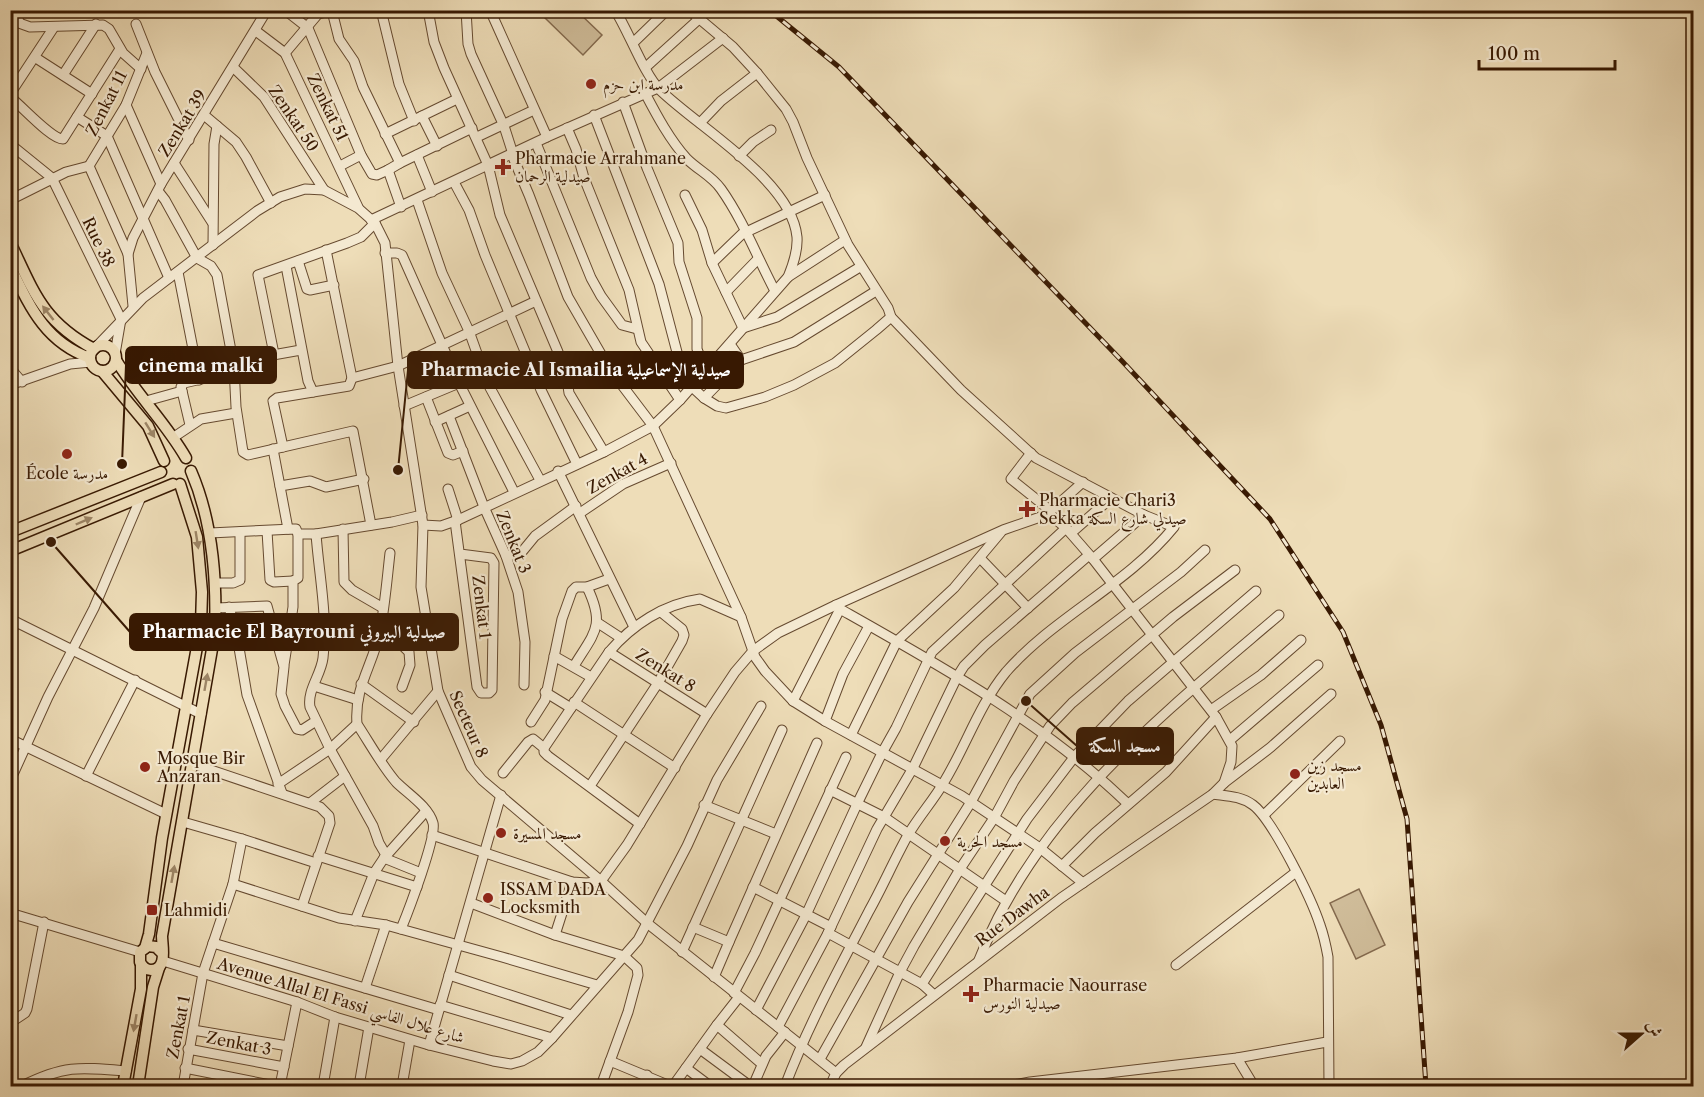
<svg xmlns="http://www.w3.org/2000/svg" width="1704" height="1097" viewBox="0 0 1704 1097" font-family="'Libre Caslon Text',Amiri,serif">
  <style>
    .green { fill: #cfbc99; stroke: #846a4e; stroke-width: 1.5 }
    .lines { fill: none; stroke-linecap: round; stroke-linejoin: round }
    .minor-casing { stroke: #664a30; stroke-width: 11 }
    .major-casing { stroke: #381902; stroke-width: 13 }
    .minor { stroke: #f4e9d1; stroke-width: 9 }
    .major { stroke: #eeddb8; stroke-width: 10 }
    .rail-casing { stroke: #381902; stroke-width: 5 }
    .rail { stroke: #f4e9d1; stroke-width: 3; stroke-dasharray: 9; stroke-linecap: butt }
    .oneway { fill: #9c8566 }
    .poi-dot { fill: #8f2418; stroke: #f4e9d1; stroke-width: 2 }
    .labels { text-anchor: middle; stroke-width: 4.5; stroke-linejoin: round; paint-order: stroke }
    .poi-label { font-size: 16px; fill: #381902; stroke: #f4e9d1; text-anchor: start }
    .street-label { font-size: 16px; fill: #381902; stroke: #f4e9d1 }
    .leader { fill: none; stroke: #381902; stroke-width: 2 }
    .callout-dot { fill: #381902; stroke: #f4e9d1; stroke-width: 2 }
    .callout { fill: #381902; stroke: #381902; stroke-width: 2 }
    .callout-label { font-size: 18px; text-anchor: middle; font-weight: bold; fill: #fff }
  </style>
  <rect width="100%" height="100%" fill="#eeddb8"/>
  <filter id="stains"><feTurbulence type="fractalNoise" baseFrequency=".00333" numOctaves="4"/><feColorMatrix values="0 0 0 0 .2 0 0 0 0 .09 0 0 0 0 .02 0 0 0 .5 -.17"/></filter>
  <radialGradient id="worn" r=".72"><stop offset=".6" stop-color="#630" stop-opacity="0"/><stop offset="1" stop-color="#630" stop-opacity=".3"/></radialGradient>
  <g class="green">
    <polygon points="550,11 577,11 602,35 583,55 544,17"/>
    <polygon points="1359,889 1385,945 1356,959 1330,903"/>
  </g>
  <g class="lines">
    <defs>
      <g id="minor">
        <polyline points="285,10 308,28 361,155 372,174 377,175 388,170 400,163 472,128"/>
        <polyline points="381,10 399,84 414,121"/>
        <polyline points="428,10 434,42 444,68 488,165 500,215 558,352 566,373 569,393 604,452"/>
        <polyline points="466,10 468,44 471,54 504,126 513,154"/>
        <polyline points="490,10 547,137"/>
        <path d="M689 10 733 47 757 73 786 109 793 122 807 158 848 245 888 308 891 317 961 390 1036 458 1144 515 1174 527C1127 585 1055 616 1006 672 979 705 966 746 944 782 933 801 919 816 908 835 894 860 883 886 869 911 838 971 809 1023 785 1086"/>
        <polyline points="332,11 339,39 354,61 363,87 400,163"/>
        <polyline points="10,12 17,12 19,23 30,27 103,25 109,29 123,53 141,69"/>
        <polyline points="136,24 155,72 189,140"/>
        <polyline points="256,31 285,53 358,207"/>
        <polyline points="633,43 667,10"/>
        <polyline points="285,53 318,14 334,10"/>
        <polyline points="36,58 92,94"/>
        <polyline points="646,67 699,19"/>
        <polyline points="234,68 264,97 324,190"/>
        <polyline points="63,75 96,24"/>
        <path d="M645 93C657 116 670 140 687 159 698 170 712 176 721 189 743 220 757 257 775 291"/>
        <polyline points="10,94 54,27"/>
        <path d="M10 97C22 106 51 139 63 139L120 49"/>
        <polyline points="623,102 647,168 678,243 679,262 697,318 697,349 705,370"/>
        <polyline points="126,105 161,184"/>
        <polyline points="204,115 236,142 246,157 271,203"/>
        <polyline points="594,115 659,284 678,356 691,386 704,398 717,406 726,408 765,397 794,385 835,363 876,330 891,317"/>
        <polyline points="422,116 437,146"/>
        <polyline points="77,117 107,136"/>
        <polyline points="700,123 721,101 757,73"/>
        <polyline points="567,128 576,149 584,178 629,290 641,342 680,400"/>
        <polyline points="385,134 457,99"/>
        <polyline points="107,136 169,278"/>
        <polyline points="477,137 534,110"/>
        <polyline points="536,143 591,278 601,296 622,325 637,329"/>
        <polyline points="10,144 52,178 121,319"/>
        <polyline points="417,155 432,192"/>
        <polyline points="512,155 529,195 568,297 609,368 653,426 741,617 755,657 765,671 793,701 825,721 962,796 1040,848 1083,883"/>
        <polyline points="739,156 753,142 771,130"/>
        <polyline points="174,163 212,222"/>
        <polyline points="89,166 126,105 147,53"/>
        <polyline points="89,166 128,254"/>
        <polyline points="340,166 361,155"/>
        <polyline points="388,170 401,207"/>
        <polyline points="454,182 469,210 485,255 541,390 577,464"/>
        <polyline points="158,191 165,200 197,258 211,266 217,275 234,367 236,407 243,452 248,455 353,431 371,525"/>
        <polyline points="685,195 702,230 712,263 743,328 777,317 860,267"/>
        <polyline points="10,200 66,172 89,166"/>
        <polyline points="417,200 442,273 469,331 488,384 540,480"/>
        <polyline points="371,220 547,137 658,88 723,38"/>
        <polyline points="213,245 214,144 217,126"/>
        <polyline points="385,253 397,253 402,255 459,383 514,492"/>
        <polyline points="298,261 307,289 310,290 334,285"/>
        <polyline points="712,263 742,234 825,195"/>
        <polyline points="286,266 308,381 313,392 349,386 352,378 326,250"/>
        <polyline points="178,272 199,380"/>
        <polyline points="788,277 845,240"/>
        <polyline points="726,292 758,259"/>
        <polyline points="133,306 128,254 133,238 161,184 267,10"/>
        <polyline points="730,344 741,360 794,342 876,291"/>
        <polyline points="96,347 143,298 257,211 280,197 305,189 324,190 358,208 375,223 385,243 398,366 423,525 421,587 438,691 471,767 482,780 601,881 647,923 836,1073"/>
        <polyline points="115,354 121,319"/>
        <polyline points="274,354 258,275 347,243 361,237 375,223"/>
        <polyline points="10,368 22,382"/>
        <polyline points="352,378 398,366 536,301"/>
        <polyline points="488,384 532,367"/>
        <polyline points="10,385 70,364 91,362"/>
        <polyline points="182,391 190,425"/>
        <polyline points="426,397 448,453 453,455 463,451"/>
        <polyline points="704,398 741,360"/>
        <polyline points="146,401 182,391 181,387 184,383 219,375 256,358 301,350"/>
        <polyline points="404,406 459,383"/>
        <polyline points="449,416 484,507 506,556 518,592 525,642 524,685"/>
        <polyline points="435,422 470,406"/>
        <polyline points="174,437 201,419 236,413"/>
        <polyline points="283,447 273,401 277,398 313,392"/>
        <polyline points="273,449 288,529"/>
        <polyline points="1031,453 1011,479 1051,511"/>
        <polyline points="558,471 634,627"/>
        <polyline points="280,486 310,481 326,487 364,479"/>
        <polyline points="448,489 458,520"/>
        <polyline points="580,513 623,484 671,463"/>
        <polyline points="1046,515 1053,517 1066,528 1093,559 1216,717 1232,746 1231,762 1224,783"/>
        <polyline points="455,521 477,687 481,693 489,693 492,690 494,563 491,558 460,554"/>
        <path d="M423 525 441 526 458 520 604 452 653 426 680 400 788 277C793 265 798 251 797 237 792 181 699 128 660 90 644 74 629 32 615 10"/>
        <polyline points="343,529 344,582 352,590 383,608"/>
        <polyline points="267,531 270,580 274,582 293,581"/>
        <polyline points="210,533 293,529 296,529 298,534 316,534 392,522 422,515"/>
        <polyline points="1071,533 1111,498"/>
        <path d="M316 534C319 575 328 617 323 658 321 675 307 690 310 707L330 749 373 826 379 843 386 855"/>
        <path d="M390 553C387 579 385 605 380 631 373 665 354 687 357 724 369 742 382 766 396 782 408 794 428 806 433 823 437 836 408 912 401 929"/>
        <polyline points="506,556 521,553 535,536 576,506"/>
        <polyline points="980,558 1028,608"/>
        <polyline points="1093,559 1144,515"/>
        <polyline points="215,583 233,583 240,580 240,532"/>
        <path d="M836 605 840 609C941 666 1044 723 1128 804"/>
        <polyline points="229,607 237,636 247,695 282,793"/>
        <polyline points="216,608 267,606 284,667 281,694 285,706 297,729 302,730 316,721"/>
        <polyline points="10,619 201,714"/>
        <polyline points="598,623 621,638"/>
        <polyline points="380,632 404,647 409,652 410,665 402,687"/>
        <polyline points="10,635 16,622"/>
        <polyline points="324,642 344,640 376,646"/>
        <polyline points="609,652 707,714"/>
        <polyline points="554,656 591,677"/>
        <polyline points="284,665 293,607 293,581 298,578 298,534"/>
        <path d="M574 666C594 633 606 626 587 587"/>
        <polyline points="361,684 414,722"/>
        <polyline points="314,686 358,700"/>
        <polyline points="545,692 571,708"/>
        <polyline points="793,701 840,609"/>
        <polyline points="574,702 675,768"/>
        <polyline points="1211,710 1261,675 1301,640"/>
        <polyline points="825,721 843,674 869,626"/>
        <polyline points="531,722 545,700 562,619 572,591 576,587 587,587 609,579"/>
        <polyline points="851,735 897,641 954,588 1001,532"/>
        <polyline points="10,739 166,814"/>
        <polyline points="1230,740 1318,665"/>
        <path d="M544 748 609 652C632 625 664 604 700 599L741 617"/>
        <polyline points="381,759 438,691"/>
        <polyline points="193,764 320,807 329,816 330,823 302,906"/>
        <polyline points="503,773 528,742 533,739 544,748 544,752 548,756 640,824"/>
        <polyline points="86,776 135,680"/>
        <polyline points="10,781 48,697 94,608 141,497"/>
        <polyline points="278,784 330,749 357,724"/>
        <polyline points="590,786 658,683 682,641 684,635 682,629 661,612"/>
        <polyline points="830,790 884,817 1006,901"/>
        <path d="M1213 794C1227 796 1241 796 1253 805 1273 820 1312 900 1320 925 1324 936 1326 946 1328 957L1329 1086"/>
        <polyline points="310,803 345,776"/>
        <polyline points="704,805 776,834"/>
        <polyline points="1264,815 1340,741"/>
        <polyline points="183,822 242,839 316,863"/>
        <polyline points="432,835 572,882 587,883 601,881 627,845 707,714 735,672 753,651 778,633 836,605 1003,530 1046,515 1083,482"/>
        <polyline points="318,856 417,887"/>
        <polyline points="384,858 421,873"/>
        <polyline points="1062,866 1095,833 1166,772 1216,717"/>
        <polyline points="233,884 339,918 386,925 502,957 597,985"/>
        <polyline points="753,887 831,927"/>
        <polyline points="471,903 555,935 624,956 637,968 638,975 628,1012 601,1086"/>
        <polyline points="10,913 140,952"/>
        <polyline points="355,921 374,873 384,858 426,811"/>
        <polyline points="693,927 729,942 817,743"/>
        <polyline points="828,933 922,984"/>
        <polyline points="555,935 572,882"/>
        <polyline points="213,943 439,1010"/>
        <polyline points="682,952 782,730"/>
        <path d="M979 960C1036 813 1163 714 1279 615"/>
        <polyline points="163,961 297,1002 335,1017 429,1045 493,1061 511,1064 522,1061 538,1052 552,1038 638,940 687,846 717,780 761,706"/>
        <polyline points="1176,965 1296,872"/>
        <polyline points="449,975 571,1015"/>
        <polyline points="714,977 729,942"/>
        <polyline points="365,988 386,925"/>
        <polyline points="734,993 755,953 846,757"/>
        <polyline points="933,994 922,984 1027,819 1075,756 1128,701 1256,591"/>
        <polyline points="440,1005 552,1038"/>
        <polyline points="756,1010 806,915 858,802 882,753 896,728 932,652 1066,528"/>
        <polyline points="10,1023 25,1013 27,1009 44,922"/>
        <polyline points="717,1025 762,1064"/>
        <polyline points="778,1027 828,933 877,829 913,768 957,677 964,666 985,645 1089,555"/>
        <polyline points="193,1030 288,1046"/>
        <polyline points="429,1045 501,795"/>
        <polyline points="866,1047 900,972 914,946 960,869 994,818 1014,781 1050,726 1072,703 1173,617 1235,570"/>
        <polyline points="188,1049 284,1067"/>
        <polyline points="700,1049 750,1086"/>
        <polyline points="1237,1058 1254,1086"/>
        <polyline points="820,1059 908,902 971,802 1030,694 1075,653 1181,572 1205,550"/>
        <polyline points="610,1061 670,1086"/>
        <polyline points="185,1068 275,1086"/>
        <polyline points="686,1068 710,1086"/>
        <path d="M22 1086C64 1065 80 1067 126 1071"/>
        <polyline points="183,1086 203,973 233,884 242,839"/>
        <polyline points="280,1086 297,1002"/>
        <polyline points="323,1086 335,1017"/>
        <polyline points="359,1086 369,1027"/>
        <polyline points="402,1086 410,1040"/>
        <polyline points="642,1086 647,1075"/>
        <polyline points="673,1086 717,1025 739,997"/>
        <polyline points="753,1086 766,1056 785,1032"/>
        <polyline points="830,1086 836,1073 844,1065 1061,898 1213,794 1224,783 1271,747 1331,694"/>
        <polyline points="1008,1086 1030,1082 1237,1058 1327,1042"/>
      </g>
      <g id="major">
        <path d="M10 242C34 292 42 321 94 349"/>
        <path d="M10 266C30 307 45 342 90 358"/>
        <circle cx="103" cy="358" r="13"/>
        <path d="M116 360C137 395 166 423 186 458"/>
        <polyline points="102,371 148,426 164,461"/>
        <polyline points="10,532 161,472"/>
        <polyline points="10,551 173,484"/>
        <polyline points="145,948 149,934 162,838 201,625 202,592 197,537 180,484"/>
        <path d="M162 953 156 947 148 946 140 952V962C142 966 145 970 151 970 168 970 162 946 162 936L215 632C217 578 213 522 191 471"/>
        <polyline points="123,1086 141,989 141,965"/>
        <polyline points="138,1086 153,987 159,968"/>
      </g>
    </defs>
    <use href="#minor" class="minor-casing"/>
    <use href="#major" class="major-casing"/>
    <use href="#minor" class="minor"/>
    <use href="#major" class="major"/>
    <defs>
      <polyline id="rail" points="769,10 839,67 1122,361 1270,519 1343,632 1381,725 1407,819 1426,1086"/>
    </defs>
    <use href="#rail" class="rail-casing"/>
    <use href="#rail" class="rail"/>
  </g>
  <defs><path id="oneway-solid" d="M-6-.8H1V-3.2L6.5 0L1 3.2V.8H-6Z" transform="scale(1.5)"/></defs>
  <g class="oneway">
    <use href="#oneway-solid" transform="translate(48 313) rotate(-128)"/>
    <use href="#oneway-solid" transform="translate(150 430) rotate(58)"/>
    <use href="#oneway-solid" transform="translate(84 521) rotate(-23)"/>
    <use href="#oneway-solid" transform="translate(197 540) rotate(81)"/>
    <use href="#oneway-solid" transform="translate(206 682) rotate(-80)"/>
    <use href="#oneway-solid" transform="translate(173 874) rotate(-80)"/>
    <use href="#oneway-solid" transform="translate(135 1023) rotate(100)"/>
  </g>
  <g class="poi-dot">
    <circle cx="591" cy="84" r="6"/>
    <path d="M500 158h6v6h6v6h-6v6h-6v-6h-6v-6h6z"/>
    <circle cx="67" cy="454" r="6"/>
    <path d="M1024 500h6v6h6v6h-6v6h-6v-6h-6v-6h6z"/>
    <circle cx="145" cy="767" r="6"/>
    <circle cx="1295" cy="774" r="6"/>
    <circle cx="501" cy="833" r="6"/>
    <circle cx="945" cy="841" r="6"/>
    <circle cx="488" cy="898" r="6"/>
    <rect x="146" y="904" width="12" height="12" rx="3"/>
    <path d="M968 985h6v6h6v6h-6v6h-6v-6h-6v-6h6z"/>
  </g>
  <g class="labels">
    <g class="poi-label">
      <text x="603" y="90">مدرسة ابن حزم</text>
      <text x="515" y="164">Pharmacie Arrahmane<tspan x="515" dy="18">صيدلية الرحمان</tspan></text>
      <text x="67" y="479" text-anchor="middle">École مدرسة</text>
      <text x="1039" y="506">Pharmacie Chari3<tspan x="1039" dy="18">Sekka صيدلي شارع السكة</tspan></text>
      <text x="157" y="764">Mosque Bir<tspan x="157" dy="18">Anzaran</tspan></text>
      <text x="1307" y="771">مسجد زين<tspan x="1307" dy="18">العابدين</tspan></text>
      <text x="513" y="839">مسجد المسيرة</text>
      <text x="957" y="847">مسجد الحرية</text>
      <text x="500" y="895">ISSAM DADA<tspan x="500" dy="18">Locksmith</tspan></text>
      <text x="164" y="916">Lahmidi</text>
      <text x="983" y="991">Pharmacie Naourrase<tspan x="983" dy="18">صيدلية النورس</tspan></text>
    </g>
    <g class="street-label">
      <text transform="translate(106 103) rotate(-63)" y="6">Zenkat 11</text>
      <text transform="translate(328 107) rotate(64)" y="6">Zenkat 51</text>
      <text transform="translate(294 118) rotate(56)" y="6">Zenkat 50</text>
      <text transform="translate(182 123) rotate(-58)" y="6">Zenkat 39</text>
      <text transform="translate(99 242) rotate(64)" y="6">Rue 38</text>
      <text transform="translate(617 473) rotate(-29)" y="6">Zenkat 4</text>
      <text transform="translate(514 542) rotate(68)" y="6">Zenkat 3</text>
      <text transform="translate(482 607) rotate(83)" y="6">Zenkat 1</text>
      <text transform="translate(666 670) rotate(32)" y="6">Zenkat 8</text>
      <text transform="translate(469 724) rotate(66)" y="6">Secteur 8</text>
      <text transform="translate(1012 916) rotate(-37)" y="6">Rue Dawha</text>
      <text transform="translate(341 1000) rotate(17)" y="6">Avenue Allal El Fassi شارع علال الفاسي</text>
      <text transform="translate(178 1027) rotate(-79)" y="6">Zenkat 1</text>
      <text transform="translate(239 1043) rotate(11)" y="6">Zenkat 3</text>
    </g>
  </g>
  <path class="leader" d="M122 464L126 365M398 470L408 370M51 542L130 632M1026 701L1077 746"/>
  <g class="callout-dot">
    <circle cx="122" cy="464" r="6"/>
    <circle cx="398" cy="470" r="6"/>
    <circle cx="51" cy="542" r="6"/>
    <circle cx="1026" cy="701" r="6"/>
  </g>
  <g class="callout">
    <rect x="126" y="347" width="150" height="36" rx="6"/>
    <rect x="408" y="352" width="335" height="36" rx="6"/>
    <rect x="130" y="614" width="328" height="36" rx="6"/>
    <rect x="1077" y="728" width="96" height="36" rx="6"/>
  </g>
  <g class="callout-label">
    <text x="201" y="372">cinema malki</text>
    <text x="576" y="376">Pharmacie Al Ismailia صيدلية الإسماعيلية</text>
    <text x="294" y="638">Pharmacie El Bayrouni صيدلية البيروني</text>
    <text x="1125" y="752">مسجد السكة</text>
  </g>
  <rect width="1704" height="1097" fill="none" stroke="#eeddb8" stroke-width="36"/>
  <rect x="12" y="12" width="1680" height="1073" fill="none" stroke="#381902" stroke-width="3"/>
  <rect x="18" y="18" width="1668" height="1061" fill="none" stroke="#381902" stroke-width="1.5"/>
  <g transform="translate(1641 1034) rotate(69)" stroke="#f4e9d1" stroke-width="4.5" paint-order="stroke">
  <path d="M0-4.5L10 22L0 15L-10 22Z" fill="#381902"/>
  <text y="-9" font-size="16" font-weight="bold" text-anchor="middle" fill="#381902">ش</text>
  </g>
  <path d="M1479 60v9h136v-9" fill="none" stroke="#381902" stroke-width="3"/>
  <text x="1488" y="60" font-size="18" fill="#381902" stroke="#f4e9d1" stroke-width="4.5" paint-order="stroke">100 m</text>
  <rect width="100%" height="100%" filter="url(#stains)"/>
  <rect width="100%" height="100%" fill="url(#worn)"/>
</svg>
